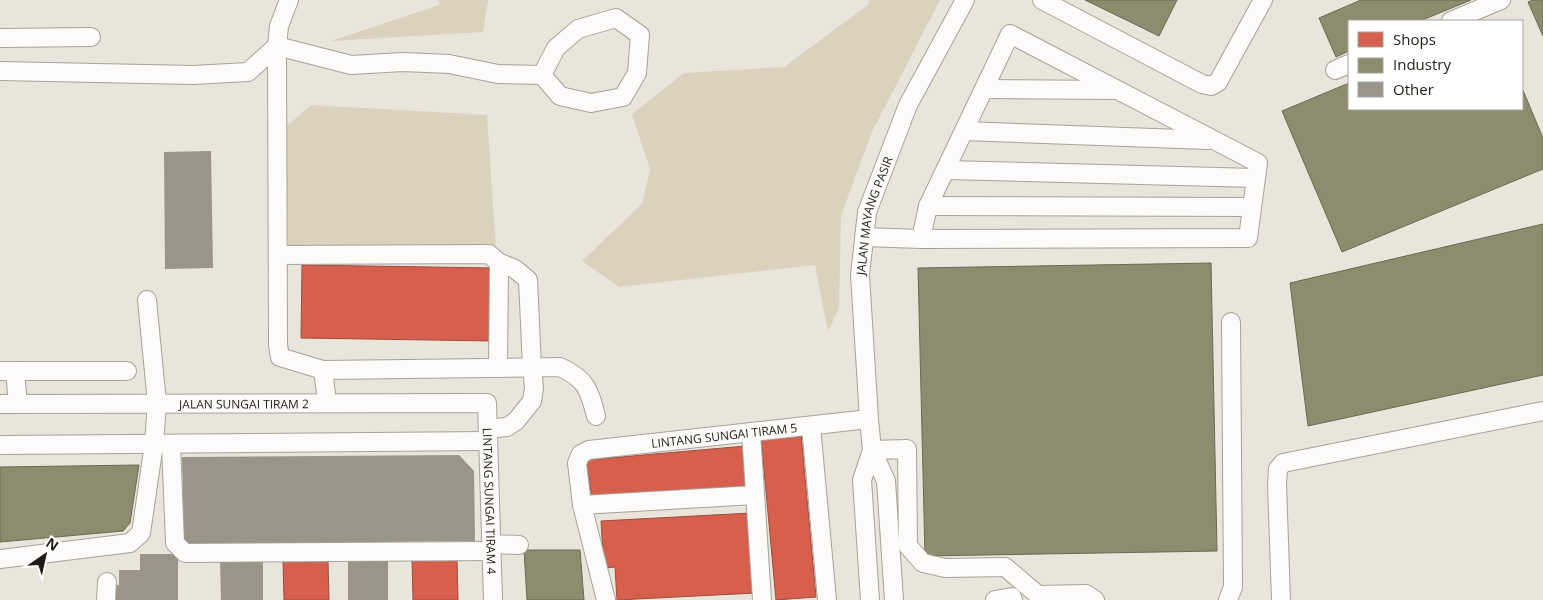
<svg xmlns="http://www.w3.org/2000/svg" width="1543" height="600" font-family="'Open Sans',sans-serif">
  <rect width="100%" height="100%" fill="#e9e5db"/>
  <path fill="#dbd2bd" d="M439 0H488L483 32 331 41 439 5Z
    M869 0H940L871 134 841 216 839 308 828 332 815 265 619 287 582 261 642 204 650 169 632 114 684 73 784 67 868 5Z
    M311 105 487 115 496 250 288 247 286 127Z"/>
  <path fill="#d6604d" stroke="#9f4c3c" d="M302 265 495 268 494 341 301 338Z
    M801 434 816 597 776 600 761 437Z
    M746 446V486L592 498 586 460Z
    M751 513 756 593 617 600 615 567 604 568 601 521Z
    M412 559H457L458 600H413Z
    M328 560 329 600H284L283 561Z"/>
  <path fill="#8c8c6e" stroke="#6b6a53" d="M1085 0H1177L1159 36Z
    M1361 0H1471L1420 21H1349V51L1336 57 1319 18Z
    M1533 0H1543V36L1528 2Z
    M1349 83V109H1522V88L1543 138V169L1342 252 1282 111Z
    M1543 224V375L1308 426 1290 283Z
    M1211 263 1217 551 925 556 918 268Z
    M139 465 130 523 123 531 0 542V467Z
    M524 550H580L584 600H527Z"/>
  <path fill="#9a9588" d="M211 151 213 268 165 269 164 152Z
    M459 455 474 471 475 541 184 544 182 457Z
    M140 554H178V600H111L109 585H119V570H140Z
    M348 560H388V600H348Z
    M220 561H263V600H221Z"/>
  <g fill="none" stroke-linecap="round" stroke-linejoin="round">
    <defs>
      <g id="minor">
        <path d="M289 0 279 26 277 46 278 345 280 357 323 370 560 367C586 379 589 389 596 416"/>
        <path d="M1042 0 1202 84 1211 86 1218 82 1263 0"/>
        <path d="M1451 21 1501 0"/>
        <path d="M0 38 91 37"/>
        <path d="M277 46 351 65 403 62 449 64 498 74 542 75 556 48 578 29 616 18 640 35 637 73 623 97 591 103 560 96 542 75"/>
        <path d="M1335 70 1349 64"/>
        <path d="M0 71 193 75 248 72 277 46"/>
        <path d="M984 89 1113 90"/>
        <path d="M964 131 1208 140"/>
        <path d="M946 170 1256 178"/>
        <path d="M928 206 1252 207"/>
        <path d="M864 237 921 239 928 206 1010 34 1258 163 1248 238 921 239"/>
        <path d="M278 255 489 254 498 262 499 268 498 368"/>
        <path d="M323 370 327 402"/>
        <path d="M0 371H127"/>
        <path d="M15 371 18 404"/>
        <path id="s1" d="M0 404 487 403 493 600"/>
        <path d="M811 426 827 600"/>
        <path d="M488 429 507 427 516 421 532 401 534 388 532 367 528 280 515 269 498 262"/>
        <path d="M751 432 762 600"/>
        <path d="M171 444 175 543 185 553 492 551"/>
        <path d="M0 445 488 441"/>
        <path d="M872 450 907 449 908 546 923 563 945 568 1005 567 1038 595 1086 594 1095 600"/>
        <path d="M582 505 755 495"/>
        <path d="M491 544 519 545"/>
        <path d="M0 559 130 543 141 533 154 444 157 403 147 300"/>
        <path d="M106 600 107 582"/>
        <path id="s2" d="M606 600 582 505 577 463 581 454 589 450 869 419"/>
        <path d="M870 600 862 480 872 450"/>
        <path id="s3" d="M894 600 886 481 872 450 869 419 860 275 867 212 908 105 965 0"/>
        <path d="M995 600 1012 597 1013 600"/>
        <path d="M1228 600 1233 587 1231 322"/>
        <path d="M1281 600 1277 484 1278 469 1283 463 1543 411"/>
      </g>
    </defs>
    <use href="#minor" stroke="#a6a29b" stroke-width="20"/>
    <use href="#minor" stroke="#fcfbfa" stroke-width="18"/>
  </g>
  <g text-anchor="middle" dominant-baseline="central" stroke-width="5" stroke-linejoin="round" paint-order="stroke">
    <g font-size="12" fill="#1e1c15" stroke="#fff">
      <text stroke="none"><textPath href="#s3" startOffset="390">JALAN MAYANG PASIR</textPath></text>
      <text stroke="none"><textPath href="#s1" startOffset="244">JALAN SUNGAI TIRAM 2</textPath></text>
      <text stroke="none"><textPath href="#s2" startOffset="295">LINTANG SUNGAI TIRAM 5</textPath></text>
      <text stroke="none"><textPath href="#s1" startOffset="585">LINTANG SUNGAI TIRAM 4</textPath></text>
    </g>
  </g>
  <rect x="1348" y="20" width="175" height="90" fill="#ffffff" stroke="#a5a4a1"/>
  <rect x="1358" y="32" width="25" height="15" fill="#d6604d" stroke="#a5a4a1"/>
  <text x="1393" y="45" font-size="15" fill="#1e1c15">Shops</text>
  <rect x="1358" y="58" width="25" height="15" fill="#8c8c6e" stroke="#a5a4a1"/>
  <text x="1393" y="70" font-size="15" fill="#1e1c15">Industry</text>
  <rect x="1358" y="82" width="25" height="15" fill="#9a9588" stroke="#a5a4a1"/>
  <text x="1393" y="95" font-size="15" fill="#1e1c15">Other</text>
  <g transform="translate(45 555) rotate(34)" stroke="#ffffff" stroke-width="4" paint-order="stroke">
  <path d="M0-4L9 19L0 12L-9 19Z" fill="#1e1c15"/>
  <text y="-8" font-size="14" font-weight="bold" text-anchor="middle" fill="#1e1c15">N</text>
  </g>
</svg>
